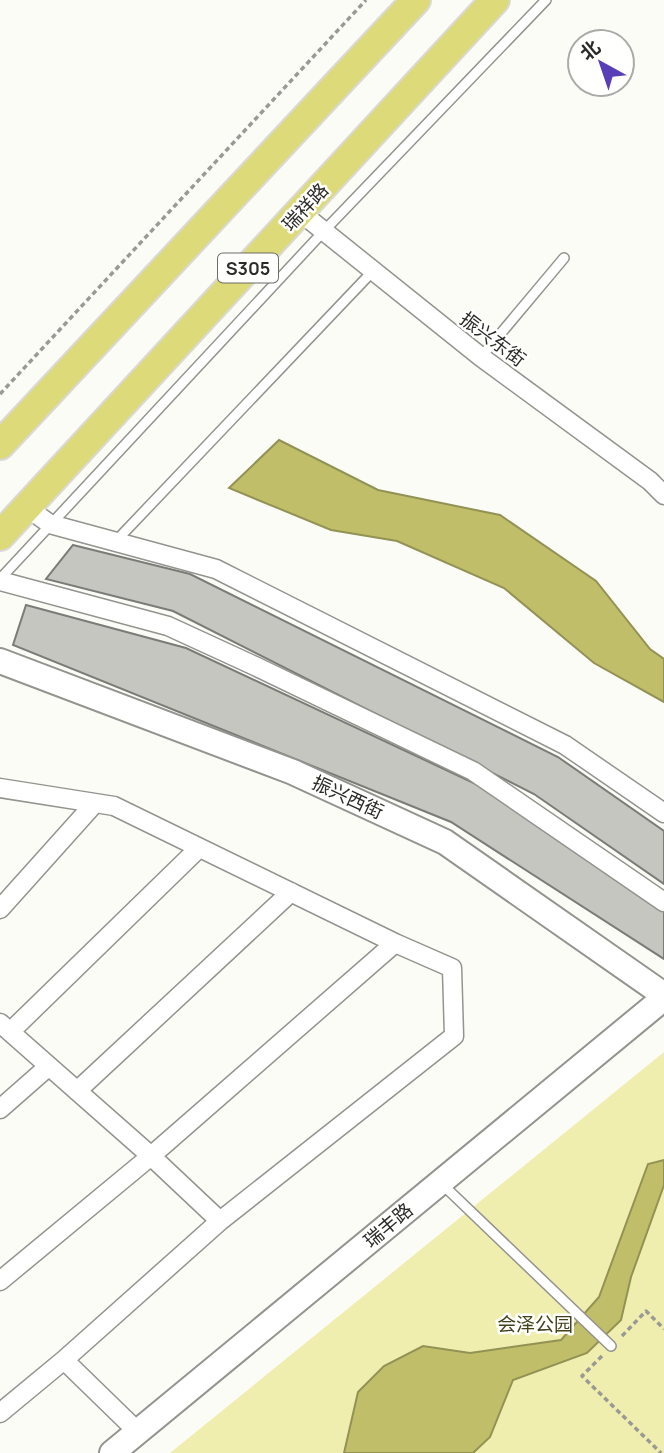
<svg xmlns="http://www.w3.org/2000/svg" width="664" height="1453" font-family="Manrope,'Noto Sans SC',sans-serif">
  <rect width="100%" height="100%" fill="#fcfcf7"/>
  <path fill="#efeeaf" d="M664 1052V1453H170Z"/>
  <path fill="#c0be68" stroke="#939255" stroke-width="2" d="M279 440 378 490 500 515 596 581 650 649 664 659V702L594 663 504 588 397 541 331 530 229 488Z
    M664 1160V1185L631 1277 621 1320 587 1353 513 1380 490 1437 473 1453H344L358 1392 384 1366 423 1346 470 1353 561 1340 599 1297 648 1164Z"/>
  <path fill="#c6c6c1" stroke="#7b7b77" stroke-width="2" d="M73 545 190 574 558 757 664 831V884L534 794 173 611 46 579Z
    M26 605 186 648 478 785 664 907V959L451 822 13 645Z"/>
  <g fill="none" stroke-linecap="round" stroke-linejoin="round">
    <defs>
      <path id="lane" d="M481 357 564 258
        M115 542 372 272
        M0 579 323 232 546 0
        M441 1183 611 1346"/>
      <path id="street" d="M300 212 481 357 650 481 664 495
        M26 507 50 524 216 569 565 745 664 813
        M0 581 168 626 255 666 473 771 664 902
        M0 788 114 806 395 943 452 968 454 1036 220 1221 64 1360 0 1413
        M0 909 95 803
        M0 1023 151 1156 220 1221
        M10 1032 199 848
        M77 1091 291 892
        M0 1109 49 1066
        M0 1281 151 1156 395 943
        M64 1360 138 1432"/>
      <path id="secondary" d="M0 661 293 772 445 842 664 995
        M112 1453 664 998"/>
      <path id="primary" d="M0 445 416 0
        M0 536 495 0"/>
    </defs>
    <use href="#lane" stroke="#93938f" stroke-width="12"/>
    <use href="#street" stroke="#93938f" stroke-width="21"/>
    <use href="#secondary" stroke="#93938f" stroke-width="28"/>
    <use href="#primary" stroke="#d9d9d8" stroke-width="32"/>
    <path stroke="#999995" stroke-width="3.5" stroke-dasharray="5 3.5" stroke-linecap="butt" d="M0 394 366 0
      M622 1336 646 1311 664 1329
      M602 1356 582 1376 661 1453"/>
    <use href="#lane" stroke="#fff" stroke-width="9"/>
    <use href="#street" stroke="#fff" stroke-width="18"/>
    <use href="#secondary" stroke="#fff" stroke-width="24"/>
    <use href="#primary" stroke="#ddda7a" stroke-width="28"/>
  </g>
  <g text-anchor="middle" dominant-baseline="central" stroke-width="5" stroke-linejoin="round" paint-order="stroke">
    <rect fill="#fffffe" stroke="#6b6b69" stroke-width="2" x="218" y="253.5" width="60" height="29" rx="5"/>
    <g font-size="18" font-weight="bold" fill="#2b2b29">
      <text x="248" y="268">S305</text>
    </g>
    <g font-size="19" fill="#2b2b29" stroke="#fffffe">
      <text transform="translate(305 207) rotate(-47)">瑞祥路</text>
      <text transform="translate(493 339) rotate(37)">振兴东街</text>
      <text transform="translate(348 797) rotate(25)">振兴西街</text>
      <text transform="translate(388 1225) rotate(-40)">瑞丰路</text>
    </g>
    <g font-size="19" fill="#43421d" stroke="#fffffe">
      <text x="535" y="1324">会泽公园</text>
    </g>
  </g>
  <g transform="translate(601 63) rotate(320)"><circle r="33" fill="#fffffe" stroke="#aaaaa9" stroke-width="2"/>
  <path d="M0-5L12 26L0 18L-12 26Z" fill="#593fb7"/>
  <text y="-10" font-size="19" font-weight="bold" text-anchor="middle" fill="#2b2b29">北</text>
  </g>
</svg>
